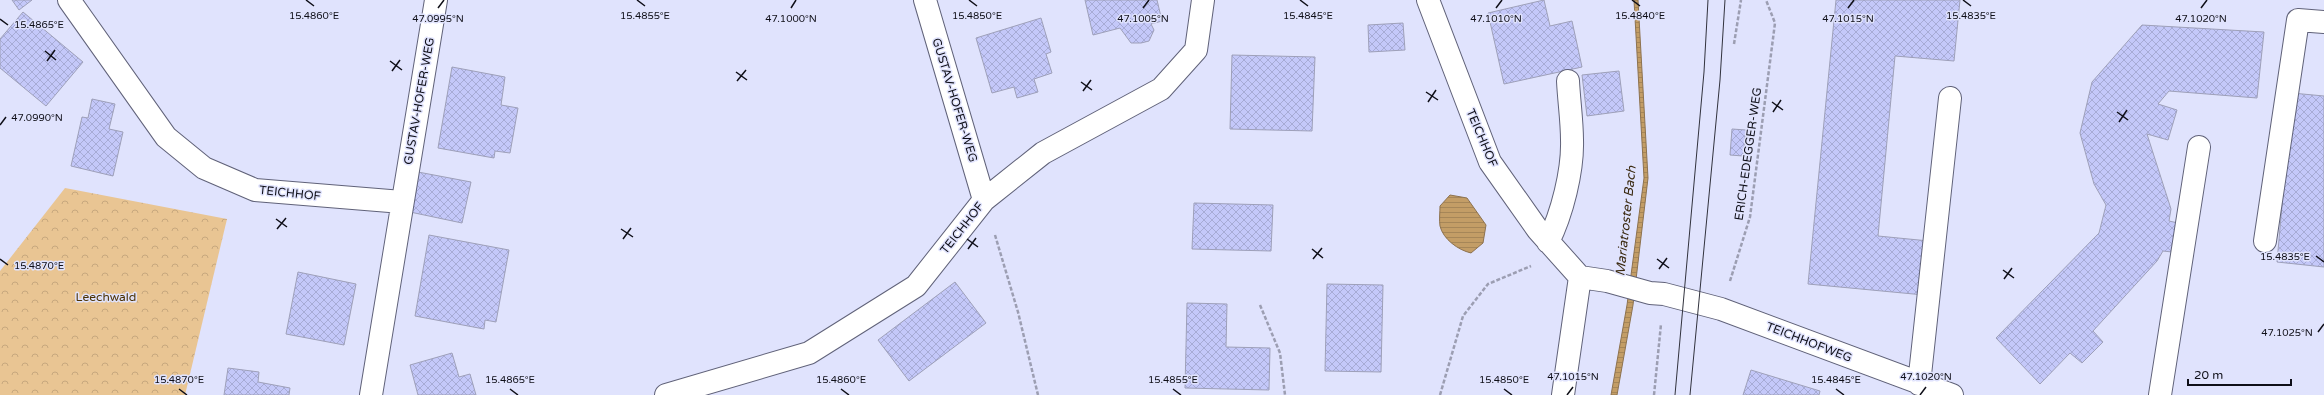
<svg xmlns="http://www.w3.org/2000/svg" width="2324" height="395" font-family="'Varela Round',sans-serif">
  <defs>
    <pattern id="forest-crowns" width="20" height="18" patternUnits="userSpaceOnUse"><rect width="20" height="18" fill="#e9c593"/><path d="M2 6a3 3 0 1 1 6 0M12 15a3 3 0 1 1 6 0" fill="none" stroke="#c7a87e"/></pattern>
    <pattern id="water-rules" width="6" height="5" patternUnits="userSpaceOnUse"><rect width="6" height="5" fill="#c39d66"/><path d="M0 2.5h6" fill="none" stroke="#a68658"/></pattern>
    <pattern id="building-cross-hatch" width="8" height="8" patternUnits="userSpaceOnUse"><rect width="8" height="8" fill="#c4c8f9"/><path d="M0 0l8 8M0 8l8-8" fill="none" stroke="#a7abd5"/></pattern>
  </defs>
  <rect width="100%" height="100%" fill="#e0e3fd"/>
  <path fill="url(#forest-crowns)" d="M65 188 227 219 185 395H0V271Z"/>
  <path fill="url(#water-rules)" stroke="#8d724f" d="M1634 0H1638L1648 178 1633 305 1617 395H1611L1627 305 1644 178Z
    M1450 195 1467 198 1486 225 1483 243 1471 253C1458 250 1443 239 1440 226 1439 220 1440 212 1440 206Z"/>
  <path fill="url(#building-cross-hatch)" stroke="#9ea0b9" d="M12 0H32L19 10Z
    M1085 0H1157L1162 21 1151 24 1154 30 1149 41 1141 43H1131L1120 28 1093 35Z
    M1544 0 1550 26 1572 21 1582 67 1504 84 1488 13Z
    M1836 0H1960L1954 61 1895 56 1878 236 1929 241 1924 295 1808 284Z
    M23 12 83 62 46 106 0 68V39Z
    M1041 18 1051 52 1046 54 1052 73 1034 79 1038 92 1017 98 1014 87 992 93 976 38Z
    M1403 23 1405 50 1369 52 1368 25Z
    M2142 25 2264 32 2257 98 2169 91 2158 104 2177 110 2168 140 2147 134 2171 209 2169 221 2178 223 2172 252 2163 251 2157 261 2093 331 2103 342 2082 363 2070 353 2040 384 1996 338 2099 233 2106 205 2094 184 2080 133 2092 82Z
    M1232 55 1315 57 1312 131 1230 129Z
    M452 67 505 77 501 105 518 108 510 153 495 151 494 158 438 148Z
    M1619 71 1624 111 1587 116 1582 75Z
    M2292 93 2324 96V267L2277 262Z
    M92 99 115 104 109 129 123 132 113 176 71 166 82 117 88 118Z
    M1732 129 1746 130 1743 156 1730 155Z
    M418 172 471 182 462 223 410 212Z
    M1194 203 1273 205 1271 251 1192 249Z
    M429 235 509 250 496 322 485 320 484 329 415 316Z
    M298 272 356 284 344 345 286 334Z
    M955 282 986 323 909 381 878 340Z
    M1327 284 1383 285 1381 372 1325 371Z
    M1187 303 1227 304 1226 347 1270 348 1269 390 1185 388Z
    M452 353 459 377 470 374 476 395H418L410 365Z
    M228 368 259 372 258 382 290 388 289 395H224Z
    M1751 370 1820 391 1819 395H1743Z"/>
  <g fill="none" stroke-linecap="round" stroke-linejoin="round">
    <defs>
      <path id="minor" d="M69 0 166 137 204 168 255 190 402 202
        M925 0 984 200
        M1428 0 1490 162 1538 230 1580 277 1607 281 1650 293 1664 294 1721 309 1952 395
        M2265 241 2298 20 2324 22
        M1548 242C1562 214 1573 171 1572 140 1572 121 1569 101 1568 81
        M1919 384 1950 98
        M371 395 436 0
        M666 395 809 353 916 286 984 200 1043 153 1161 89 1196 50 1203 0
        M1563 395 1580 277
        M2160 395 2199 147"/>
    </defs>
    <use href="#minor" stroke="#606279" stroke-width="24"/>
    <path stroke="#9c9eb2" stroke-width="2.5" stroke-dasharray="4 2" stroke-linecap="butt" d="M1734 44 1741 0
      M995 235 1018 312 1038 395
      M1730 281 1750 217 1775 23 1766 0
      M1260 305 1280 353 1285 395
      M1440 395 1463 316 1488 284 1531 266
      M1654 395 1661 324"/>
    <use href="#minor" stroke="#fff" stroke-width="22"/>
    <path stroke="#31323d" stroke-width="1" d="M1675 395 1704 72 1708 0
      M1690 395 1720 80 1725 0"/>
  </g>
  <path fill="none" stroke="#0f0f18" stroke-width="1.5" d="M306 0 314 6M637 0 645 6M969 0 977 6M1300 0 1308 6M1632 0 1640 6M1963 0 1971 6M438 8 444 0M791 8 796 0M1143 8 1149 0M1496 8 1502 0M1848 8 1854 0M2201 8 2207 0M0 19 8 25M45 51 56 60M47 61 55 50M390 61 402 70M392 71 400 60M736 72 747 80M737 81 746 70M1081 82 1092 90M1083 91 1091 80M1426 92 1438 100M1428 102 1436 90M1772 102 1783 110M1773 112 1781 100M2117 112 2128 120M2119 122 2127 110M0 125 6 117M276 219 287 227M277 229 286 218M621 229 633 237M623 239 631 228M967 239 978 247M968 249 976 238M1312 249 1323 258M2316 256 2324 262M0 259 8 265M1313 259 1322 248M1657 259 1669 268M1659 269 1667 258M2003 270 2014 278M2004 279 2012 268M2318 332 2324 324M179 389 187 395M510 389 518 395M841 389 849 395M1173 389 1181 395M1504 389 1512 395M1836 389 1844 395M1567 395 1573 387M1920 395 1926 387"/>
  <g text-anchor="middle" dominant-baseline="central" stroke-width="3" stroke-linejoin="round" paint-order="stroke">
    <g font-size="12" fill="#0f0f18" stroke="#e0e3fd">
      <text transform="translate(955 100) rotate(73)">GUSTAV-HOFER-WEG</text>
      <text transform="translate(419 101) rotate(-80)">GUSTAV-HOFER-WEG</text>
      <text transform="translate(1482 138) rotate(67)">TEICHHOF</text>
      <text transform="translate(1748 154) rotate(-82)">ERICH-EDEGGER-WEG</text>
      <text transform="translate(290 193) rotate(6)">TEICHHOF</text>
      <text transform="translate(962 228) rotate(-52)">TEICHHOF</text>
      <text transform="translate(1809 342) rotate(21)">TEICHHOFWEG</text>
    </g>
    <g font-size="12" fill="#4c3203" stroke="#e0e3fd">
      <text x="106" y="297">Leechwald</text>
    </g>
    <g font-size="13" font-style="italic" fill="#3b2a11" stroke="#e0e3fd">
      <text transform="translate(1626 221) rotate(-84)">Mariatroster Bach</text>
    </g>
  </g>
  <g font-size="10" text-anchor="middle" fill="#0f0f18" stroke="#e0e3fd" stroke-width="3" stroke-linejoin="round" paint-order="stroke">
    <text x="314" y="19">15.4860°E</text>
    <text x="645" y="19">15.4855°E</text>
    <text x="1971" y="19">15.4835°E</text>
    <text x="1308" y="19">15.4845°E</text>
    <text x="977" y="19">15.4850°E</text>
    <text x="1640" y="19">15.4840°E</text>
    <text x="438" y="22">47.0995°N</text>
    <text x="1143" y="22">47.1005°N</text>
    <text x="1848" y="22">47.1015°N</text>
    <text x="791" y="22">47.1000°N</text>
    <text x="1496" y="22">47.1010°N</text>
    <text x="2201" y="22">47.1020°N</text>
    <text x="39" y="28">15.4865°E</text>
    <text x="37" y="121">47.0990°N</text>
    <text x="2285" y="260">15.4835°E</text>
    <text x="39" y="269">15.4870°E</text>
    <text x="2287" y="336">47.1025°N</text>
    <text x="1573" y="380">47.1015°N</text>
    <text x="1926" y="380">47.1020°N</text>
    <text x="179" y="383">15.4870°E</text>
    <text x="510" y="383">15.4865°E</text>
    <text x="841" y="383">15.4860°E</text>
    <text x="1173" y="383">15.4855°E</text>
    <text x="1504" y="383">15.4850°E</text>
    <text x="1836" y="383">15.4845°E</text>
  </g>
  <path d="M2188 379v6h103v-6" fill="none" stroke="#0f0f18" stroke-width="2"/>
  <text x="2194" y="379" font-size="12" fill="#0f0f18" stroke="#e0e3fd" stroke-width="3" paint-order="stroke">20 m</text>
</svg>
